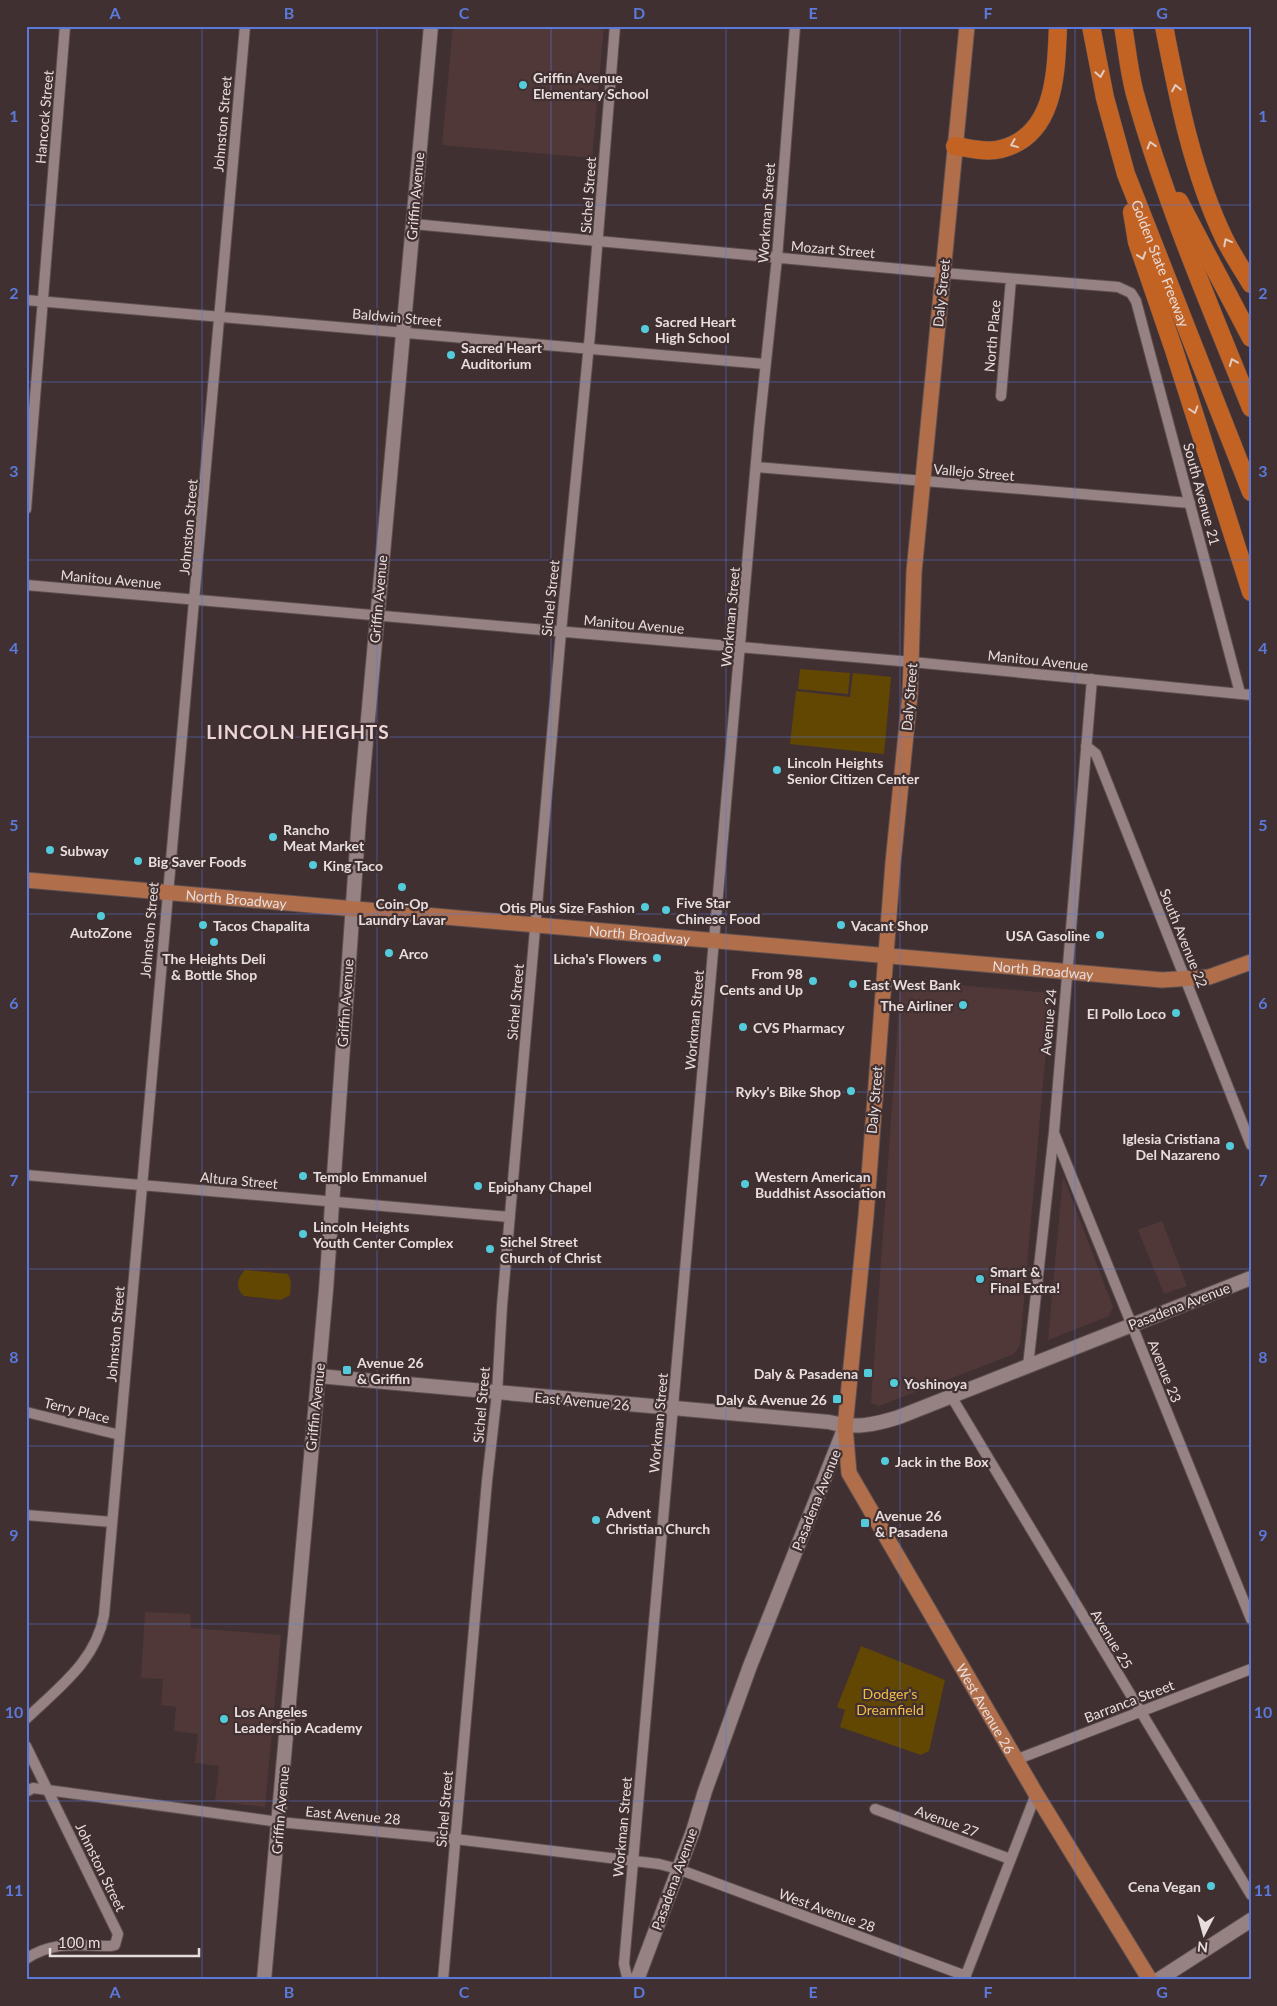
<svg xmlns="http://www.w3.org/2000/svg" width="1277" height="2006" font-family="Lato,sans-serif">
  <rect width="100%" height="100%" fill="#413031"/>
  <path fill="#503839" d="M453 26H604L592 158 442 145Z
    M901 980 1051 993 1020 1345 1014 1354 879 1406 871 1403Z
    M1063 1176 1113 1307 1109 1316 1048 1340Z
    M1162 1221 1187 1286 1164 1294 1138 1230Z
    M145 1612 190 1614 191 1628 281 1635 265 1807 215 1801 219 1766 195 1763 198 1734 174 1731 176 1707 161 1705 163 1679 141 1678Z"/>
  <path fill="#624703" d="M800 669 850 673 848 694 798 689Z
    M853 673 891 677 884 754 790 744 796 691 850 697Z
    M245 1270 288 1274 291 1282 290 1295 281 1300 244 1296C235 1289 237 1278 245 1270Z
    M861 1646 945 1680 929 1751 921 1755 840 1727 845 1710 837 1707Z"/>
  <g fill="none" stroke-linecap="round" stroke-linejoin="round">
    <defs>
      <path id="street" d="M413 224 944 273 1118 287 1131 293 1136 301 1240 693
        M26 300 765 364
        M1001 396 1011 279
        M756 467 1190 503
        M26 509 65 26
        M26 585 912 662 1251 695
        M1086 746 1096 754 1251 1145
        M1054 1133 1251 1619
        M26 1175 510 1217
        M1028 1366 1054 1132 1092 679
        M951 1396 1251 1895
        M26 1412 120 1435
        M26 1515 112 1522
        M26 1719C58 1688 96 1661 104 1615L245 26
        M26 1746 118 1934 115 1945 110 1946C79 1946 53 1940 26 1959
        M1018 1759 1251 1669
        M26 1792 33 1788 279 1822 455 1839 659 1864 678 1869 966 1976
        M875 1809 1010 1859
        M443 1980 487 1481 497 1393 502 1306 561 632 590 334 615 26
        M635 1980 627 1977 624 1964 759 428 777 258 795 26
        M964 1980 1036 1794"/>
      <path id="secondary" d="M318 1376 829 1422C854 1429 874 1425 899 1417L1251 1278
        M264 1980 326 1290 359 818 431 26
        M637 1980 693 1831 705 1791 750 1666 845 1427
        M1158 1980 1251 1920"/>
      <g id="primary">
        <path id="s1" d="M967 26 914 572 910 694 893 863 866 1216 845 1427 849 1473 1036 1794 1150 1980"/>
        <path id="s2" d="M26 880 1162 980 1209 977 1251 962"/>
      </g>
      <g id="highway">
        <path id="s3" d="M1091 26 1105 98 1126 174 1251 492"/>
        <path d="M1123 26C1127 48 1129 72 1135 94 1165 201 1209 304 1251 408"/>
        <path d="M1164 26C1178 98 1192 171 1224 238 1232 254 1242 269 1251 284"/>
        <path d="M955 146C970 148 986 153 1001 149 1056 135 1056 72 1058 26"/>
        <path d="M1179 201 1251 338"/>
        <path d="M1132 212 1137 242 1174 350 1251 592"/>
      </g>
    </defs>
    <use href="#street" stroke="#5d4f50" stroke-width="12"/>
    <use href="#secondary" stroke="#5d4f50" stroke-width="16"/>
    <use href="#primary" stroke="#5d4f50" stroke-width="17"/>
    <use href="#highway" stroke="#5d4f50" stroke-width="19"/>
    <use href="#street" stroke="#968283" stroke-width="10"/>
    <use href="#secondary" stroke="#968283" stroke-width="14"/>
    <use href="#primary" stroke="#b06f4a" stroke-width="15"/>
    <use href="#highway" stroke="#c26324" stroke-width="18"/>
  </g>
  <defs><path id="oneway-chevron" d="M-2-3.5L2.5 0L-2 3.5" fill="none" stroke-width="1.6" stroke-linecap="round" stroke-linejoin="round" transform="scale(1.25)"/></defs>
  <g stroke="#e2cbc1">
    <use href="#oneway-chevron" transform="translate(1100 74) rotate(80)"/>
    <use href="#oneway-chevron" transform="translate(1176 88) rotate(-101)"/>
    <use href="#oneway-chevron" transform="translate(1014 144) rotate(158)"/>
    <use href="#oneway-chevron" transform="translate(1151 145) rotate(-107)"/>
    <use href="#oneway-chevron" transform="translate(1227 242) rotate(-118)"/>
    <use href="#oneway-chevron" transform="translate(1142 256) rotate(71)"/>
    <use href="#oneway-chevron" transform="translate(1233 362) rotate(-112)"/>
    <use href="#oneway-chevron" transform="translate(1194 410) rotate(72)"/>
  </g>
  <path fill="none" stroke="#5a79da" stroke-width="1" stroke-opacity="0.55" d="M202 26V1980M377 26V1980M551 26V1980M726 26V1980M900 26V1980M1075 26V1980M26 205H1251M26 382H1251M26 560H1251M26 737H1251M26 914H1251M26 1092H1251M26 1269H1251M26 1446H1251M26 1624H1251M26 1801H1251"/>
  <g fill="#53cbdb" stroke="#413031" stroke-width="2">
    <circle cx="523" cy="85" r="5"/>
    <circle cx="645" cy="329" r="5"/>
    <circle cx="451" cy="355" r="5"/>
    <circle cx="777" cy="770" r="5"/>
    <circle cx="273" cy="837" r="5"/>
    <circle cx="50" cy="850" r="5"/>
    <circle cx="138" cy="861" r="5"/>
    <circle cx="313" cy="865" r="5"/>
    <circle cx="402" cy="887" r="5"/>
    <circle cx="645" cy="907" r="5"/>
    <circle cx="666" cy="910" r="5"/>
    <circle cx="101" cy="916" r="5"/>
    <circle cx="203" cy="925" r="5"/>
    <circle cx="841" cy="925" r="5"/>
    <circle cx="1100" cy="935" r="5"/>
    <circle cx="214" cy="942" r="5"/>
    <circle cx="389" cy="953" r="5"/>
    <circle cx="657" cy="958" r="5"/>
    <circle cx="813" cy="981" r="5"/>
    <circle cx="853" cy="984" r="5"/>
    <circle cx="963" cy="1005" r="5"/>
    <circle cx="1176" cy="1013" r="5"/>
    <circle cx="743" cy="1027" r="5"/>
    <circle cx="851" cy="1091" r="5"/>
    <circle cx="1230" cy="1146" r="5"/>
    <circle cx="303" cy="1176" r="5"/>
    <circle cx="745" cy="1184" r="5"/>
    <circle cx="478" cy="1186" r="5"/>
    <circle cx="303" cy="1234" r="5"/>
    <circle cx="490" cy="1249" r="5"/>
    <circle cx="980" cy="1279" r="5"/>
    <rect x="342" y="1365" width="10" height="10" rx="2.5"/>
    <rect x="863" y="1368" width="10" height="10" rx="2.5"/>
    <circle cx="894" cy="1383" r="5"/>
    <rect x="832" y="1394" width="10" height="10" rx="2.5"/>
    <circle cx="885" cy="1461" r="5"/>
    <circle cx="596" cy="1520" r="5"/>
    <rect x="860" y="1518" width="10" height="10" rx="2.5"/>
    <circle cx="224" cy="1719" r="5"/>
    <circle cx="1211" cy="1886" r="5"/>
  </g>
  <g text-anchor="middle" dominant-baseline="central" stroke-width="4.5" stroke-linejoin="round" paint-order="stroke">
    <g font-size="14" font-weight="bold" fill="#e8dddd" stroke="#413031" text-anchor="start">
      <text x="533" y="77">Griffin Avenue<tspan x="533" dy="16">Elementary School</tspan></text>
      <text x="655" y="321">Sacred Heart<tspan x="655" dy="16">High School</tspan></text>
      <text x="461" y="347">Sacred Heart<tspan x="461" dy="16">Auditorium</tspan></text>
      <text x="787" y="762">Lincoln Heights<tspan x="787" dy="16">Senior Citizen Center</tspan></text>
      <text x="283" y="829">Rancho<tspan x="283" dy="16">Meat Market</tspan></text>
      <text x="60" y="850">Subway</text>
      <text x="148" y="861">Big Saver Foods</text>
      <text x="323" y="865">King Taco</text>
      <text x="676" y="902">Five Star<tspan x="676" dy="16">Chinese Food</tspan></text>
      <text x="402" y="903" text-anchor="middle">Coin-Op<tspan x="402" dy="16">Laundry Lavar</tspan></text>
      <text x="635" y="907" text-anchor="end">Otis Plus Size Fashion</text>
      <text x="213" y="925">Tacos Chapalita</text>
      <text x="851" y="925">Vacant Shop</text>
      <text x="101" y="932" text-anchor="middle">AutoZone</text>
      <text x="1090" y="935" text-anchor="end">USA Gasoline</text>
      <text x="399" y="953">Arco</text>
      <text x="214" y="958" text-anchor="middle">The Heights Deli<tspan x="214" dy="16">&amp; Bottle Shop</tspan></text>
      <text x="647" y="958" text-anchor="end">Licha's Flowers</text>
      <text x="803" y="973" text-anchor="end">From 98<tspan x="803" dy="16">Cents and Up</tspan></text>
      <text x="863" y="984">East West Bank</text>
      <text x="953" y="1005" text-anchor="end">The Airliner</text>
      <text x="1166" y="1013" text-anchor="end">El Pollo Loco</text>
      <text x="753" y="1027">CVS Pharmacy</text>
      <text x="841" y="1091" text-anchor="end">Ryky's Bike Shop</text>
      <text x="1220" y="1138" text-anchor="end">Iglesia Cristiana<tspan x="1220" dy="16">Del Nazareno</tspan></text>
      <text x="313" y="1176">Templo Emmanuel</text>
      <text x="755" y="1176">Western American<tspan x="755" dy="16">Buddhist Association</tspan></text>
      <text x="488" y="1186">Epiphany Chapel</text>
      <text x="313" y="1226">Lincoln Heights<tspan x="313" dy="16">Youth Center Complex</tspan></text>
      <text x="500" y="1241">Sichel Street<tspan x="500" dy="16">Church of Christ</tspan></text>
      <text x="990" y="1271">Smart &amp;<tspan x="990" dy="16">Final Extra!</tspan></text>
      <text x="357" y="1362">Avenue 26<tspan x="357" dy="16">&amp; Griffin</tspan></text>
      <text x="858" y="1373" text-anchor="end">Daly &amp; Pasadena</text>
      <text x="904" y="1383">Yoshinoya</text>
      <text x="827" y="1399" text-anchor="end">Daly &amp; Avenue 26</text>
      <text x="895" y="1461">Jack in the Box</text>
      <text x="606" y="1512">Advent<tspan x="606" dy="16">Christian Church</tspan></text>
      <text x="875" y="1515">Avenue 26<tspan x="875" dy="16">&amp; Pasadena</tspan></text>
      <text x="234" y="1711">Los Angeles<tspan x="234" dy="16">Leadership Academy</tspan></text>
      <text x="1201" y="1886" text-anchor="end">Cena Vegan</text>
    </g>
    <g font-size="14" fill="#e8dddd" stroke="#413031">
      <text transform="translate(44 117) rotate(-85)">Hancock Street</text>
      <text transform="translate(222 124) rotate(-85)">Johnston Street</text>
      <text transform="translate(588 195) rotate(-86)">Sichel Street</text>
      <text transform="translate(415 196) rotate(-85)">Griffin Avenue</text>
      <text transform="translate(766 213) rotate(-86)">Workman Street</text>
      <text transform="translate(833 249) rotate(5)">Mozart Street</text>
      <text stroke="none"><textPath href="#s3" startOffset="248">Golden State Freeway</textPath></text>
      <text transform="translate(941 293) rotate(-84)">Daly Street</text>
      <text transform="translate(397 317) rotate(5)">Baldwin Street</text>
      <text transform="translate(992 336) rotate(-85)">North Place</text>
      <text transform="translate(974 472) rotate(5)">Vallejo Street</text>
      <text transform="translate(1202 494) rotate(75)">South Avenue 21</text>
      <text transform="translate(188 527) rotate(-85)">Johnston Street</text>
      <text transform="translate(111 579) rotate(5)">Manitou Avenue</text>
      <text transform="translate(550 598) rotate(-84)">Sichel Street</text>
      <text transform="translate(378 599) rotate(-85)">Griffin Avenue</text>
      <text transform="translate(730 617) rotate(-85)">Workman Street</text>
      <text transform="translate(634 624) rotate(5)">Manitou Avenue</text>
      <text transform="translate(1038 660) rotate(6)">Manitou Avenue</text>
      <text transform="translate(909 697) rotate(-85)">Daly Street</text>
      <text stroke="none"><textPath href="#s2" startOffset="211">North Broadway</textPath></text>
      <text transform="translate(149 930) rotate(-85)">Johnston Street</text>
      <text stroke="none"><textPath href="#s2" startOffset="616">North Broadway</textPath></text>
      <text transform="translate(1184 938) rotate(68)">South Avenue 22</text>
      <text stroke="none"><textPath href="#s2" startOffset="1021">North Broadway</textPath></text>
      <text transform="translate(515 1002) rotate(-85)">Sichel Street</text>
      <text transform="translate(345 1003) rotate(-86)">Griffin Avenue</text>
      <text transform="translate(694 1020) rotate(-85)">Workman Street</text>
      <text transform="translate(1048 1022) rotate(-85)">Avenue 24</text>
      <text transform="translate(874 1100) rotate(-85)">Daly Street</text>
      <text transform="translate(239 1180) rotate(5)">Altura Street</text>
      <text transform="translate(1179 1306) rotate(-21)">Pasadena Avenue</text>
      <text transform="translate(115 1334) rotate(-85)">Johnston Street</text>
      <text transform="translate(1165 1371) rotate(68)">Avenue 23</text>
      <text transform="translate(582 1401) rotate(5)">East Avenue 26</text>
      <text transform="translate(481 1405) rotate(-85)">Sichel Street</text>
      <text transform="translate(315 1407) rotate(-84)">Griffin Avenue</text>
      <text transform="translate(77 1410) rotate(14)">Terry Place</text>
      <text transform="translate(658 1423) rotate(-85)">Workman Street</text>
      <text transform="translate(816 1500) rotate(-68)">Pasadena Avenue</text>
      <text transform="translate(1112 1639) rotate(59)">Avenue 25</text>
      <text transform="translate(1129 1701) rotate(-21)">Barranca Street</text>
      <text stroke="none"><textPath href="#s1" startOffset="1725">West Avenue 26</textPath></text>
      <text transform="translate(444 1809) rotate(-85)">Sichel Street</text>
      <text transform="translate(280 1810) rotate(-85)">Griffin Avenue</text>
      <text transform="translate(353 1815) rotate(5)">East Avenue 28</text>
      <text transform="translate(947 1821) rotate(20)">Avenue 27</text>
      <text transform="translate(622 1827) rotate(-85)">Workman Street</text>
      <text transform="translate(101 1867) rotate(64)">Johnston Street</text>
      <text transform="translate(674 1879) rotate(-70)">Pasadena Avenue</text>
      <text transform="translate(827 1910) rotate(20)">West Avenue 28</text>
    </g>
    <g font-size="14" fill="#f4bd46" stroke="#413031">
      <text x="890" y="1693">Dodger's<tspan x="890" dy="16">Dreamfield</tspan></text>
    </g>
    <g font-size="19" font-weight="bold" letter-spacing="1" fill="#edd6d7" stroke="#413031">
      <text x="298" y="731">LINCOLN HEIGHTS</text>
    </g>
  </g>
  <rect width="1277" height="2006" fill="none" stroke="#413031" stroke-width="55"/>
  <g transform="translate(1204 1934) rotate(186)" stroke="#413031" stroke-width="4" paint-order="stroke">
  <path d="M0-4L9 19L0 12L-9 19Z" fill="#e8dddd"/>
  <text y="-8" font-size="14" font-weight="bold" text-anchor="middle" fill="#e8dddd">N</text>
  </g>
  <path d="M50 1948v8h149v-8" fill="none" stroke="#e8dddd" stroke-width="2.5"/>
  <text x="58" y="1948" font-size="15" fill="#e8dddd" stroke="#413031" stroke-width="4" paint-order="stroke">100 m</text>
  <rect x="28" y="28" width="1222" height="1950" fill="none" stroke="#5a79da" stroke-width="2"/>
  <g font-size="16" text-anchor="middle" font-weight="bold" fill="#5a79da">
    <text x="115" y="19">A</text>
    <text x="289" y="19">B</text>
    <text x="464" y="19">C</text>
    <text x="639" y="19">D</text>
    <text x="813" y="19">E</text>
    <text x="988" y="19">F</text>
    <text x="1162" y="19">G</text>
    <text x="14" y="122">1</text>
    <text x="1263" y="122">1</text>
    <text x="14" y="299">2</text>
    <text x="1263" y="299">2</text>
    <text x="14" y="477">3</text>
    <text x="1263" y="477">3</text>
    <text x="14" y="654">4</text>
    <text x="1263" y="654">4</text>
    <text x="14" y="831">5</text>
    <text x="1263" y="831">5</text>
    <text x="14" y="1009">6</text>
    <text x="1263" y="1009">6</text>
    <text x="14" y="1186">7</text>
    <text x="1263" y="1186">7</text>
    <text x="14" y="1363">8</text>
    <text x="1263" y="1363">8</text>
    <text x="14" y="1541">9</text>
    <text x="1263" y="1541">9</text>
    <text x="14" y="1718">10</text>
    <text x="1263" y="1718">10</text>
    <text x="14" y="1896">11</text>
    <text x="1263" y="1896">11</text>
    <text x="115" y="1998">A</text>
    <text x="289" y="1998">B</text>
    <text x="464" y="1998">C</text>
    <text x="639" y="1998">D</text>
    <text x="813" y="1998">E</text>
    <text x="988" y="1998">F</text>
    <text x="1162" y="1998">G</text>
  </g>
</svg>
